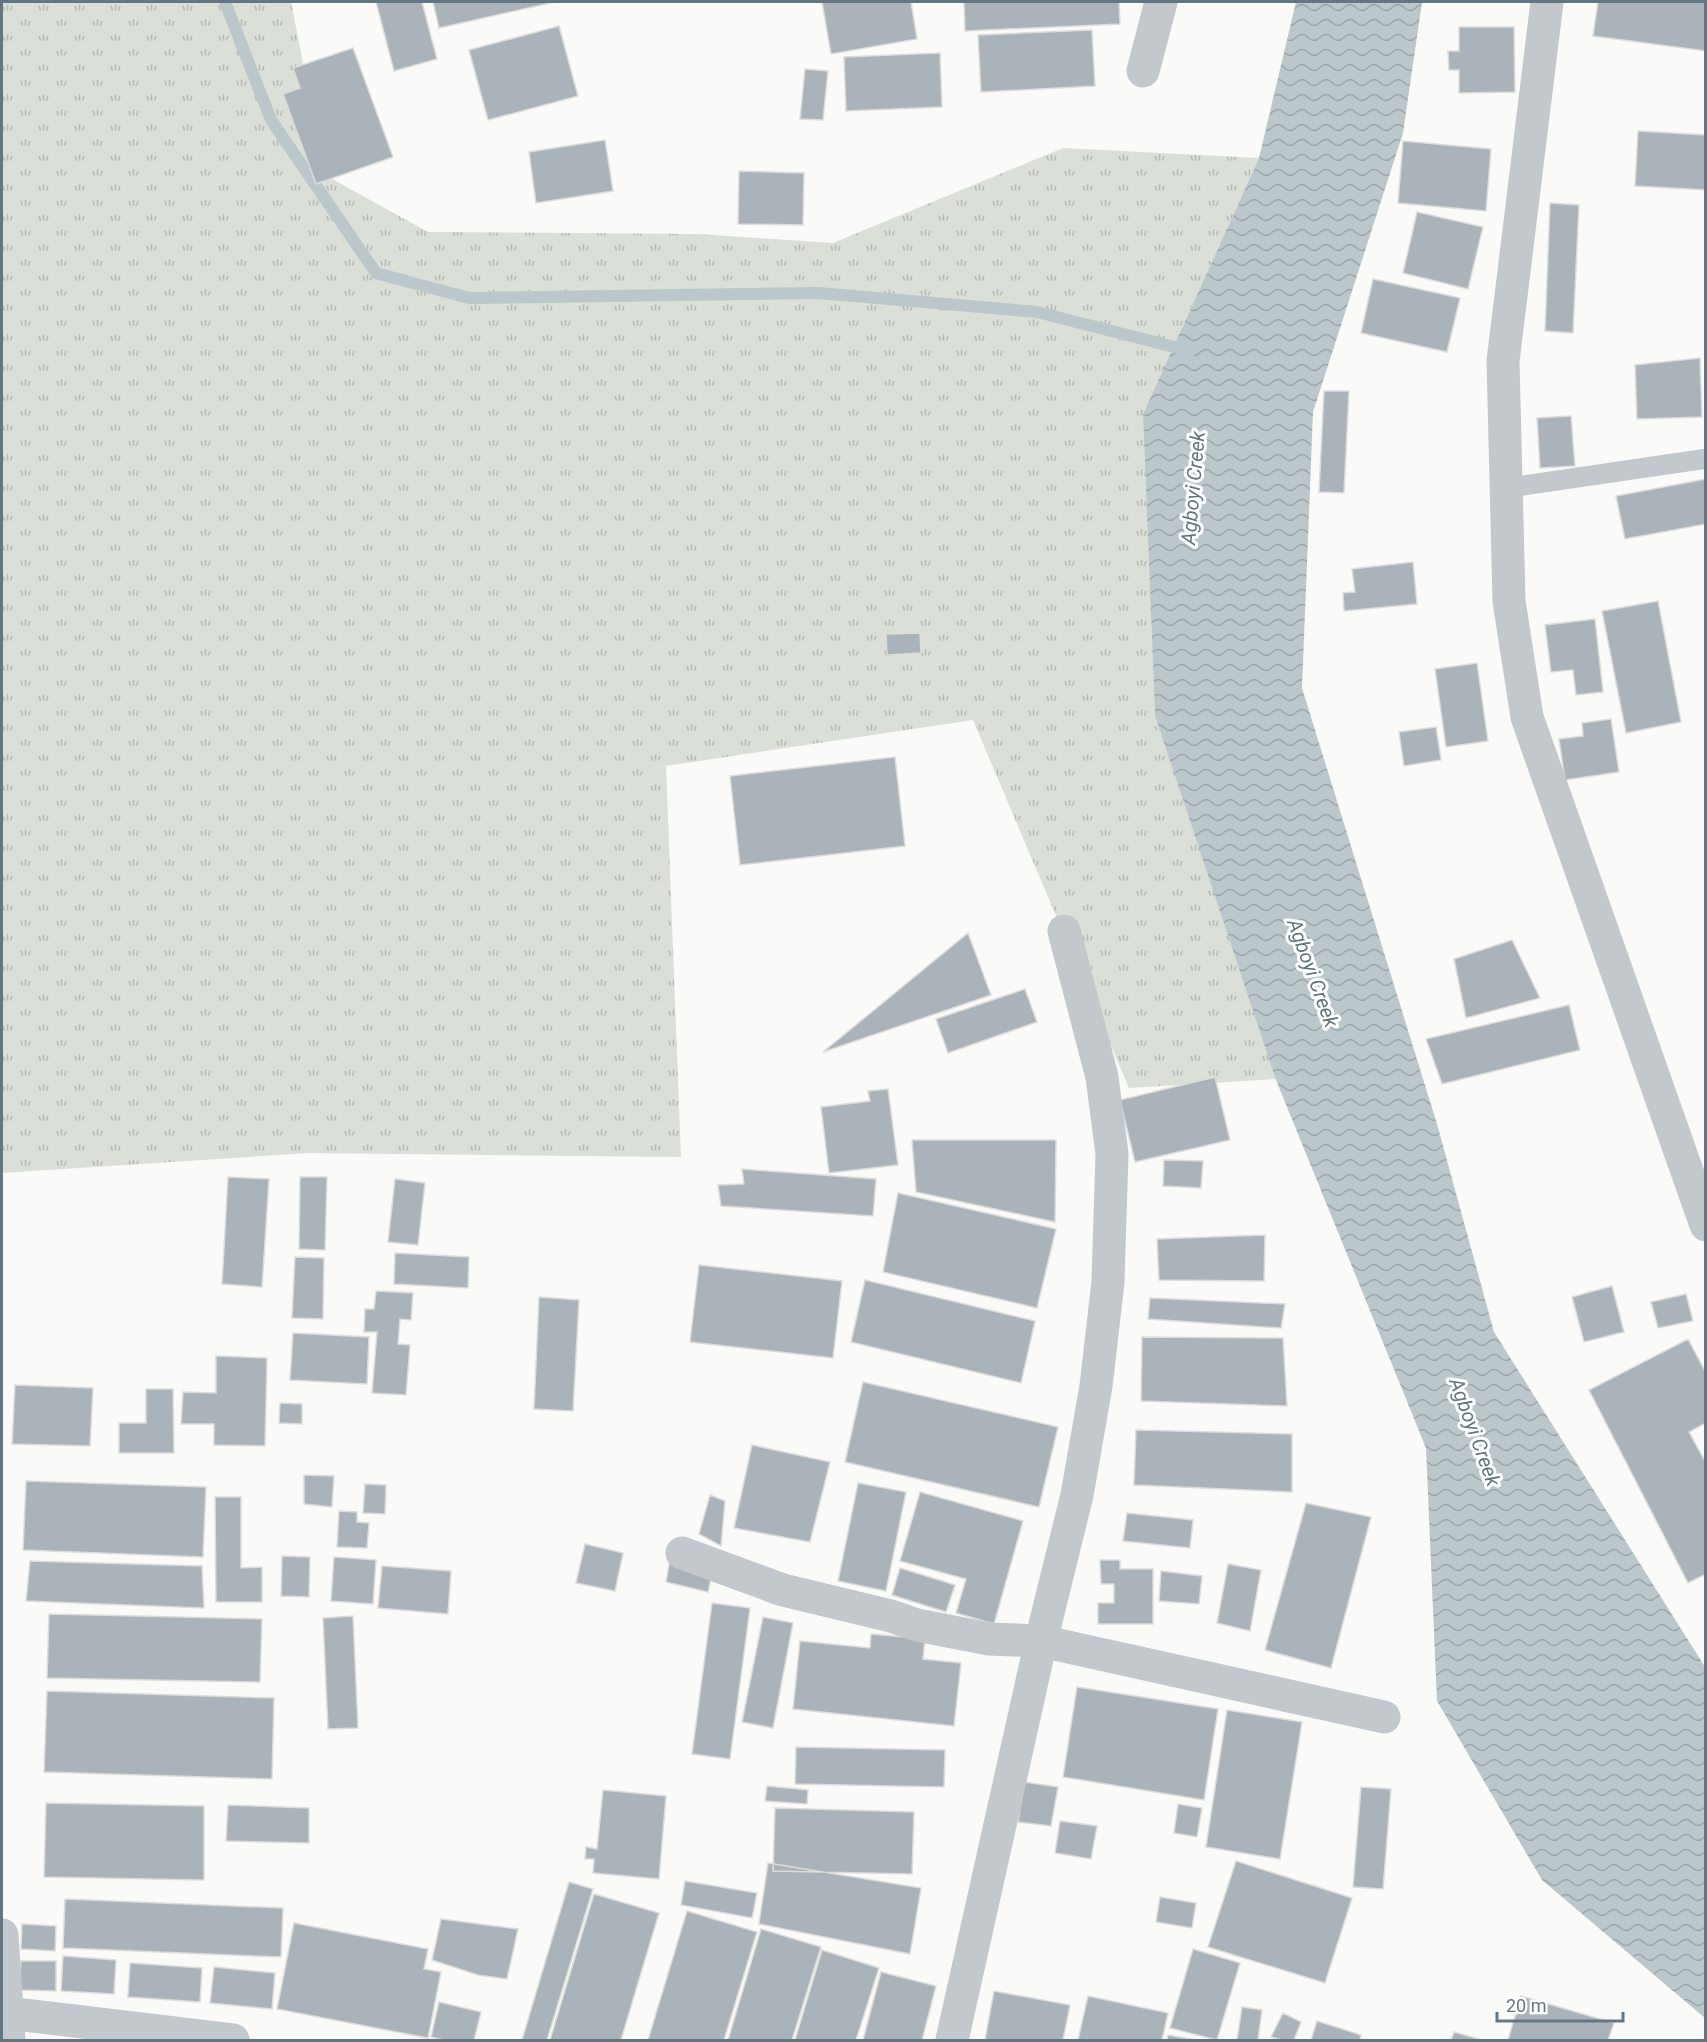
<svg xmlns="http://www.w3.org/2000/svg" width="1707" height="2042" font-family="Roboto,sans-serif">
  <defs>
    <pattern id="grass-tufts" width="24" height="20" patternUnits="userSpaceOnUse" patternTransform="scale(1.5)"><rect width="24" height="20" fill="#dadfd7"/><path d="M3 7l-1-3M5 7V3M7 7l1-3M15 17l-1-3M17 17v-4M19 17l1-3" fill="none" stroke="#b4b9b4"/></pattern>
    <pattern id="water-waves" width="16" height="10" patternUnits="userSpaceOnUse" patternTransform="scale(1.5)"><rect width="16" height="10" fill="#bbc7cb"/><path d="M0 5q4-4 8 0t8 0" fill="none" stroke="#9ca6aa"/></pattern>
  </defs>
  <rect width="100%" height="100%" fill="#fafaf8"/>
  <path fill="url(#grass-tufts)" d="M2 2H291L325 175 428 232 698 234 833 243 1063 148 1259 158 1143 414 1155 716 1276 1079 1129 1088 973 720 666 766 681 1157 309 1153 2 1173Z"/>
  <path fill="url(#water-waves)" d="M1296 2H1422L1403 133 1313 412 1302 688 1437 1124 1494 1332 1705 1667V2018L1542 1880 1437 1701 1426 1448 1276 1080 1155 716 1143 414 1259 158Z"/>
  <g fill="none" stroke-linecap="round" stroke-linejoin="round">
    <path stroke="#bbc7cb" stroke-width="12" d="M225 2 271 120 376 273 469 298 819 293 1037 312 1190 351"/>
  </g>
  <path fill="#aab3b9" stroke="#dcdcda" stroke-width="1.5" d="M376 2H422L437 59 394 71Z
    M433 2H555L439 28Z
    M822 2H911L917 39 831 54Z
    M964 2H1119L1120 24 965 31Z
    M1598 2H1706V51L1593 36Z
    M559 26 578 96 488 120 469 50Z
    M1459 27H1514L1515 92 1459 93V70H1449L1448 51H1459Z
    M1092 30 1095 86 981 92 978 35Z
    M353 48 393 157 316 184 283 94 300 88 293 68Z
    M940 53 942 107 846 111 844 57Z
    M805 69 828 71 823 120 800 119Z
    M1638 131 1706 135V190L1635 186Z
    M605 140 613 191 536 203 529 152Z
    M1403 141 1491 149 1486 211 1398 203Z
    M739 171 804 173 803 225 738 224Z
    M1550 203 1579 205 1573 333 1545 331Z
    M1417 212 1483 227 1468 289 1403 273Z
    M1373 279 1460 298 1447 352 1361 333Z
    M1700 358 1702 417 1637 419 1635 365Z
    M1324 391H1349L1344 493 1319 492Z
    M1571 416 1575 466 1540 468 1537 418Z
    M1706 479V524L1625 539 1616 496Z
    M1413 562 1417 604 1344 611 1343 593 1355 592 1352 569Z
    M1658 601 1681 722 1626 733 1602 611Z
    M1595 619 1603 692 1576 695 1573 670 1551 672 1545 625Z
    M920 633 921 653 887 655 886 634Z
    M1477 663 1488 741 1446 747 1435 669Z
    M1611 719 1619 772 1565 780 1559 739 1583 736 1582 723Z
    M1436 727 1441 760 1404 766 1399 732Z
    M895 757 905 846 740 865 730 776Z
    M968 933 991 995 823 1052Z
    M1512 940 1540 998 1466 1018 1454 959Z
    M1025 989 1037 1022 948 1053 936 1019Z
    M1569 1005 1580 1050 1442 1084 1426 1039Z
    M1215 1077 1230 1140 1135 1162 1120 1100Z
    M888 1089 898 1165 829 1173 821 1107 870 1101 868 1091Z
    M912 1140H1056L1055 1222 916 1192Z
    M1164 1160 1203 1161 1201 1188 1163 1186Z
    M742 1169 876 1179 873 1216 721 1206 718 1185 744 1184Z
    M228 1177 269 1179 262 1287 222 1284Z
    M300 1177H327L325 1250 299 1249Z
    M395 1179 425 1183 418 1245 388 1242Z
    M898 1193 1056 1229 1037 1308 883 1272Z
    M1265 1235 1264 1281 1159 1280 1157 1239Z
    M395 1253 469 1257 468 1288 394 1284Z
    M295 1257 324 1258 323 1319 292 1318Z
    M699 1265 842 1281 833 1358 690 1342Z
    M865 1280 1035 1321 1021 1383 851 1342Z
    M1612 1286 1624 1332 1584 1342 1572 1297Z
    M376 1291 413 1293 411 1320 400 1319 398 1344 410 1345 406 1395 372 1393 377 1332H364L365 1309H374Z
    M1686 1294 1693 1321 1658 1328 1651 1302Z
    M539 1297 579 1300 573 1411 534 1409Z
    M1150 1298 1285 1304 1281 1328 1148 1319Z
    M293 1333 369 1337 367 1384 290 1380Z
    M1142 1337 1283 1338 1287 1406 1141 1401Z
    M1688 1339 1706 1373V1423L1689 1432 1706 1463V1574L1688 1583 1589 1390Z
    M216 1356 267 1358 265 1446 214 1445V1424H181L183 1392 216 1393Z
    M863 1382 1058 1427 1039 1507 845 1462Z
    M15 1385 93 1388 90 1446 12 1444Z
    M146 1389H173L174 1453H119V1423H146Z
    M280 1403 302 1404V1424L279 1423Z
    M1136 1430 1292 1434V1492L1134 1485Z
    M752 1445 830 1462 810 1542 734 1528Z
    M304 1475 334 1476 332 1507 304 1504Z
    M26 1481 206 1487 203 1557 23 1550Z
    M858 1483 906 1492 886 1591 838 1581Z
    M365 1484 386 1485 385 1514 363 1513Z
    M920 1492 1023 1521 994 1624 956 1613 966 1579 900 1561Z
    M710 1495 725 1501 721 1546 699 1534Z
    M215 1497H241V1568L262 1567V1602H216Z
    M1306 1503 1371 1517 1331 1668 1265 1650Z
    M339 1511 357 1512V1522L369 1523 367 1548 337 1547Z
    M1127 1513 1193 1520 1190 1548 1123 1541Z
    M585 1544 623 1553 615 1591 576 1583Z
    M282 1556 310 1557 309 1597 281 1596Z
    M334 1557 376 1560 373 1604 331 1601Z
    M670 1559 713 1570 708 1592 666 1582Z
    M1100 1560H1120V1569H1153V1624H1098V1603H1114V1584H1101Z
    M30 1561 202 1566 204 1608 26 1601Z
    M1228 1564 1261 1570 1250 1631 1217 1623Z
    M382 1566 451 1571 448 1614 378 1608Z
    M900 1568 955 1585 946 1612 892 1595Z
    M1161 1571 1202 1576 1199 1604 1159 1601Z
    M712 1603 750 1608 730 1759 692 1754Z
    M49 1614 262 1619 260 1682 47 1678Z
    M353 1616 358 1728 328 1729 323 1618Z
    M763 1617 793 1623 773 1728 742 1722Z
    M871 1634 925 1639 923 1659 961 1663 954 1726 793 1709 800 1641 870 1648Z
    M1077 1687 1218 1709 1204 1800 1063 1777Z
    M47 1691 274 1698 272 1779 44 1772Z
    M1227 1710 1302 1722 1280 1859 1206 1847Z
    M796 1747 945 1750 944 1787 795 1784Z
    M1024 1782 1058 1787 1051 1826 1018 1822Z
    M767 1786 808 1790 807 1804 765 1801Z
    M1361 1787 1391 1789 1383 1889 1353 1887Z
    M603 1790 666 1796 659 1879 593 1873 594 1859H585L586 1847 597 1849Z
    M46 1803 204 1806V1880L44 1877Z
    M1178 1804 1202 1808 1197 1837 1174 1833Z
    M228 1805 309 1808V1843L226 1841Z
    M775 1808 914 1812 912 1874 773 1871Z
    M1060 1821 1097 1826 1091 1859 1055 1853Z
    M1236 1861 1352 1898 1325 1983 1208 1947Z
    M768 1863 921 1888 910 1954 759 1924Z
    M685 1881 757 1893 752 1918 681 1905Z
    M569 1882 593 1889 547 2040H522Z
    M594 1894 659 1913 621 2040H550Z
    M1160 1897 1196 1903 1192 1928 1156 1922Z
    M65 1899 283 1908 281 1957 63 1948Z
    M687 1911 757 1932 724 2040H648Z
    M441 1919 518 1929 507 1979 478 1975 432 1960Z
    M294 1923 428 1949 424 1969 441 1972 428 2038 277 2009Z
    M22 1924 56 1926 55 1951 21 1949Z
    M761 1929 821 1947 792 2040H728Z
    M1193 1949 1240 1963 1217 2040 1170 2028Z
    M822 1950 879 1968 856 2040H795Z
    M63 1956 116 1960 114 1994 61 1991Z
    M21 1961H56V1991L19 1990Z
    M130 1963 202 1968 200 2002 128 1997Z
    M214 1967 275 1973 272 2009 210 2003Z
    M881 1972 936 1986 922 2040H863Z
    M994 1991 1070 2005 1063 2040H985Z
    M1088 1996 1168 2013 1162 2040H1078Z
    M1521 1996 1614 2023 1608 2040H1508Z
    M439 2002 481 2012 474 2040H444L431 2037Z
    M1242 2007 1262 2010 1258 2040H1237Z
    M1283 2013 1301 2022 1294 2040H1282L1271 2037Z
    M1317 2021 1361 2035 1360 2040H1311Z
    M1454 2032 1482 2040H1451Z
    M1168 2035 1196 2040H1167Z"/>
  <g fill="none" stroke-linecap="round" stroke-linejoin="round">
    <path stroke="#c3c8cc" stroke-width="20" d="M1506 488 1704 459"/>
    <path stroke="#c3c8cc" stroke-width="33" d="M1547 2 1503 361 1509 601 1527 717 1706 1225
      M1143 71 1161 2
      M682 1553 783 1590 891 1616 917 1625 989 1639 1041 1641 1384 1717
      M2 1935 9 2040
      M7 2013 233 2040
      M952 2040 1041 1641 1077 1495 1096 1386 1108 1282 1112 1154 1102 1077 1064 931"/>
  </g>
  <g text-anchor="middle" dominant-baseline="central" stroke-width="6" stroke-linejoin="round" paint-order="stroke">
    <g font-size="20" font-style="italic" fill="#60757c" stroke="#fff">
      <text transform="translate(1193 488) rotate(-85)">Agboyi Creek</text>
      <text transform="translate(1313 973) rotate(70)">Agboyi Creek</text>
      <text transform="translate(1475 1432) rotate(70)">Agboyi Creek</text>
    </g>
  </g>
  <rect width="1707" height="2042" fill="none" stroke="#657683" stroke-width="6"/>
  <path d="M1497 2012v9h126v-9" fill="none" stroke="#657683" stroke-width="3"/>
  <text x="1506" y="2012" font-size="18" fill="#657683" stroke="#ffffff" stroke-width="4.5" paint-order="stroke">20 m</text>
</svg>
